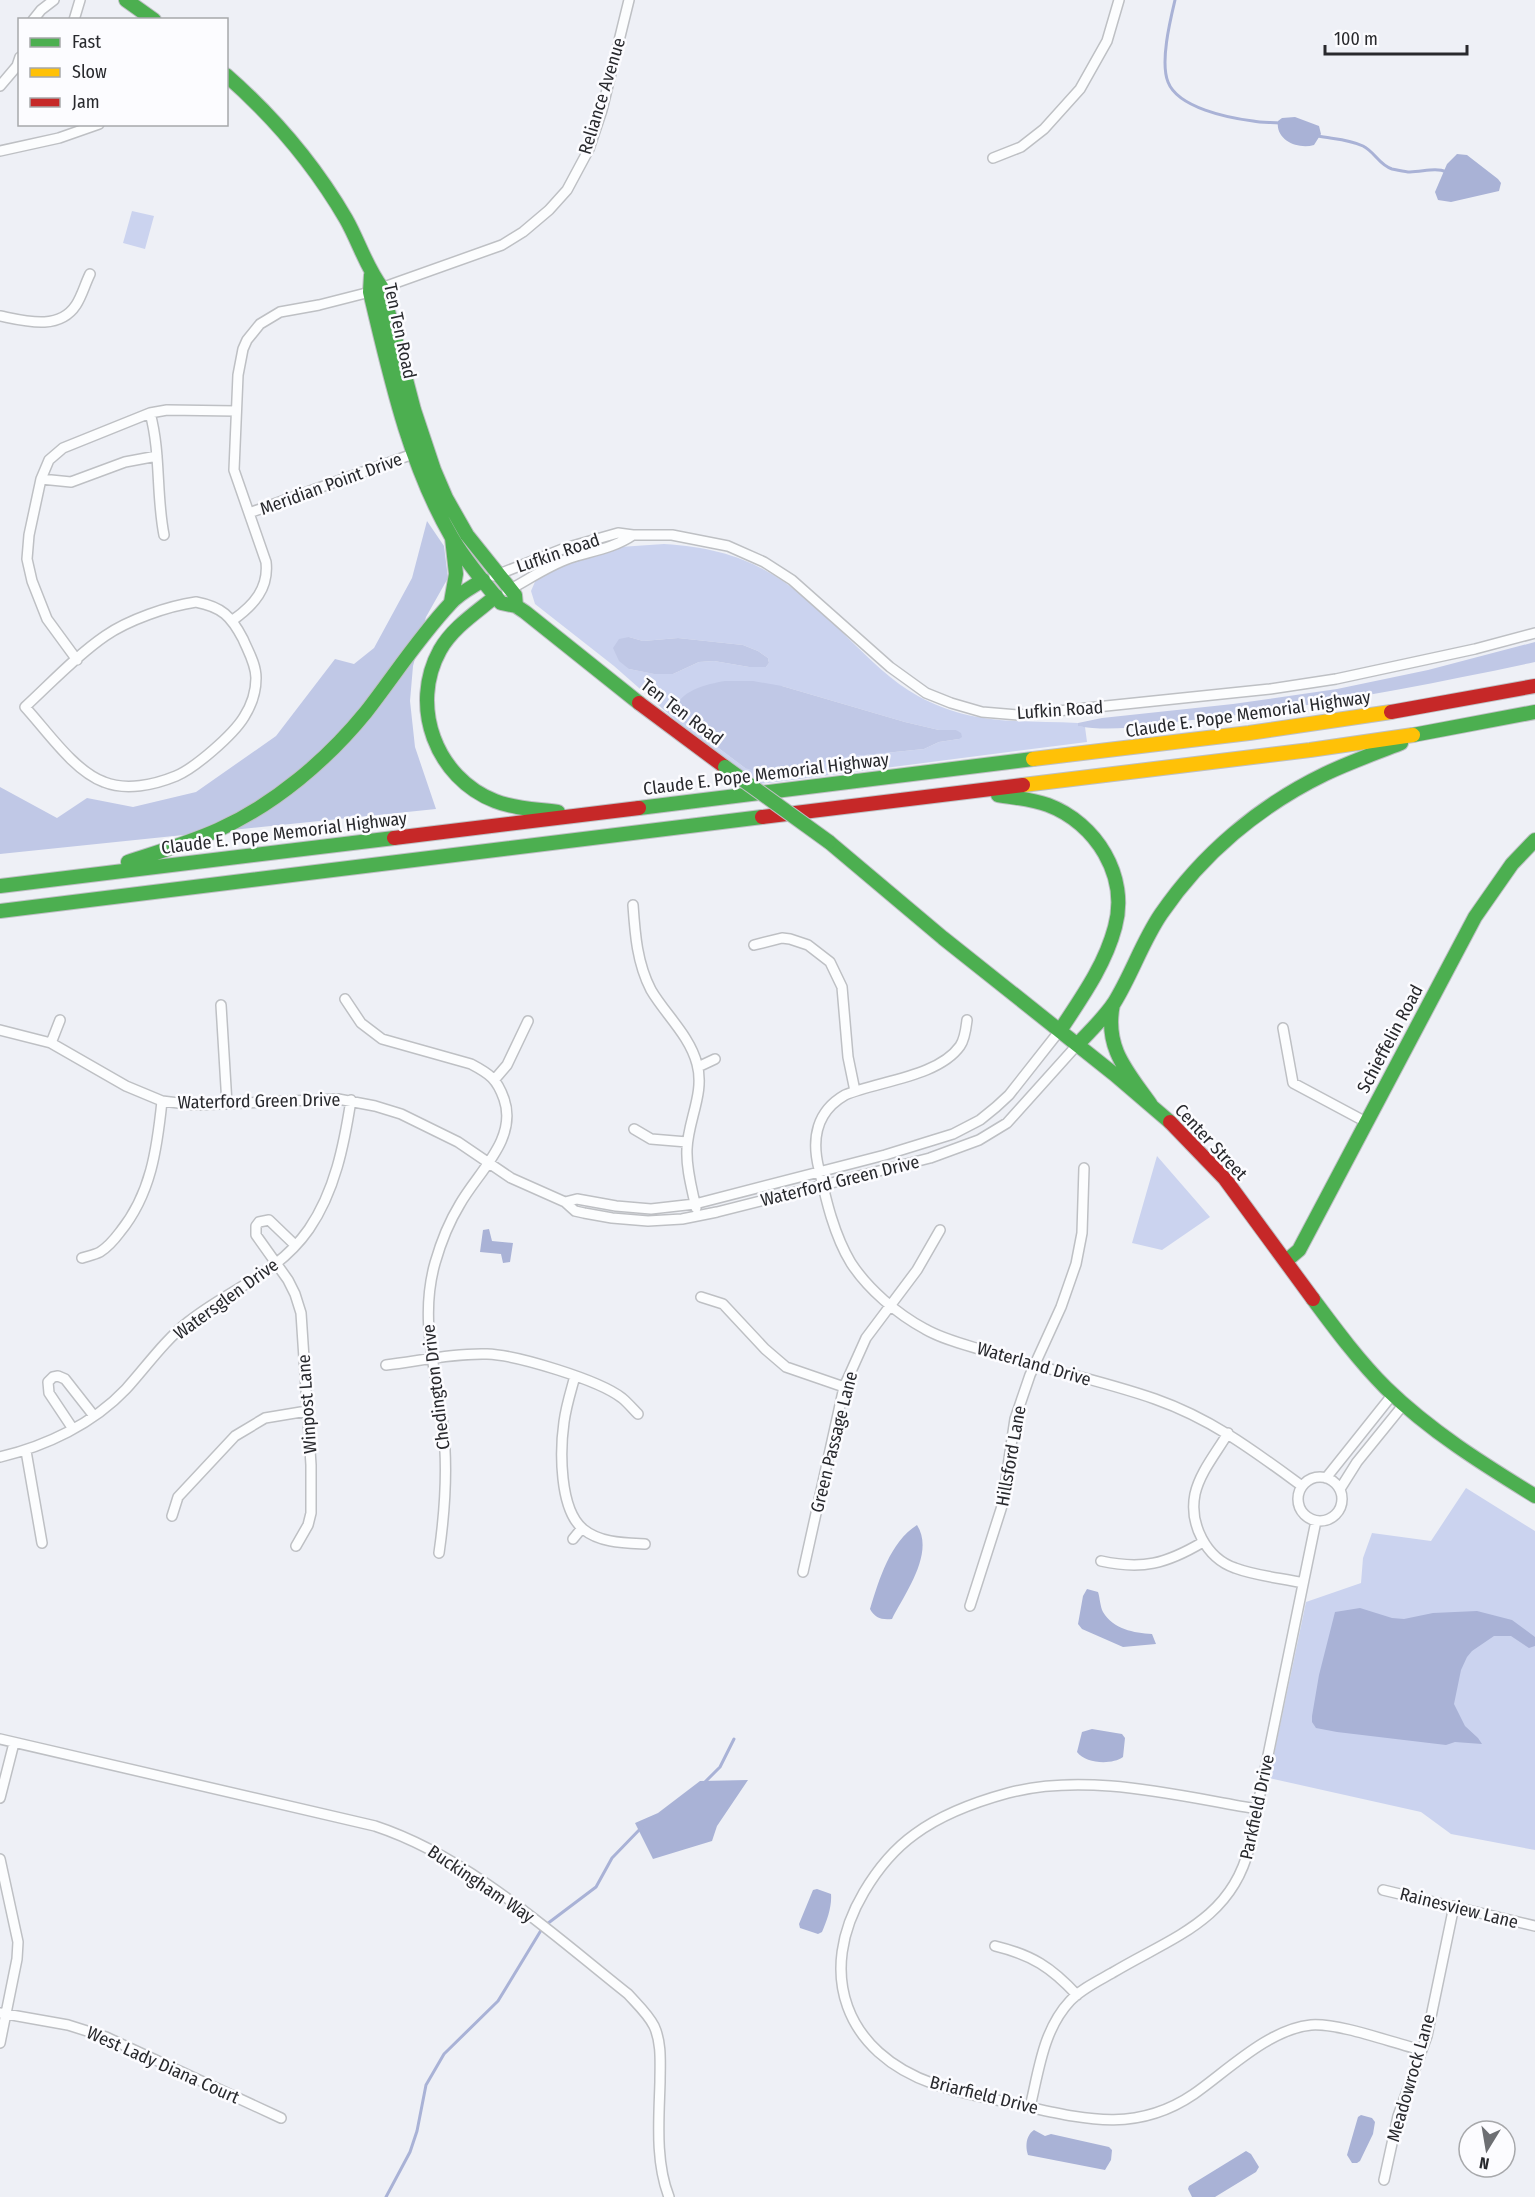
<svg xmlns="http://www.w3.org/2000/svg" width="1535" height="2197" font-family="'Fira Sans Condensed',sans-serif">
  <rect width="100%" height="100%" fill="#eef0f6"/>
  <path fill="#cbd3ef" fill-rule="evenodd" d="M132 211 154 216 145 249 123 243Z
    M664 544C750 549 789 579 848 638 870 659 892 682 918 696 973 726 1018 720 1078 723L1079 726 1085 727 1087 742 760 784 689 732 614 666 535 604 531 591 537 577 545 572 597 552 620 547ZM629 637 643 641 678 638 743 645 758 651 768 658 769 663 766 667H749L714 661 699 662 673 674H655L629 669ZM782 686 905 722 939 730H956L959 739 939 742 924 749 846 757 820 762 745 768 676 716Z
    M1157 1156 1210 1217 1162 1250 1132 1243Z
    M1466 1488 1535 1531V1850L1451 1834 1421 1812 1269 1778 1306 1602 1361 1583 1363 1558 1372 1533 1431 1541Z"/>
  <path fill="#c0c8e6" d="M427 521 444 546 448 578 426 617 413 666 410 701 415 747 436 809 0 854V787L57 818 87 798 133 807 196 792 276 736 335 659 354 664 374 648 412 578Z
    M629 637 643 641 678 638 743 645 758 651 768 658 769 663 766 667H749L714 661 699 662 673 674H654L629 669 619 661 613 648 619 639Z
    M1535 642V662C1422 686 1308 708 1192 720 1157 724 1113 733 1078 726V723L1102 718 1233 704 1337 689 1428 670Z
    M725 681H753L782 686 905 722 939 730H956L961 733 962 737 959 739 939 742 924 749 846 757 785 771 758 772 745 768 676 716C672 692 707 684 725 681Z"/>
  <path fill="#a9b2d6" d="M1295 117 1319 126 1321 134 1314 145C1298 150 1275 140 1278 121L1282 118Z
    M1457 154 1467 155 1498 179 1501 183 1499 191 1451 202 1438 200 1435 192 1447 164Z
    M489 1229 492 1241 513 1243 510 1262 503 1263 501 1254 480 1252 483 1230Z
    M917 1525C935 1553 905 1593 892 1619 881 1620 875 1618 870 1609 879 1580 890 1542 917 1525Z
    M1087 1589 1098 1592C1100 1598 1100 1606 1103 1612 1113 1629 1134 1633 1152 1634L1156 1644 1123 1647 1082 1629 1078 1624 1083 1596Z
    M1360 1608 1392 1618 1404 1619 1433 1613 1477 1611 1512 1620 1535 1637V1646L1529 1648 1511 1636H1494L1472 1651 1467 1657 1461 1670 1454 1704 1465 1726 1478 1738 1482 1744 1455 1742 1446 1745 1337 1732 1316 1728 1312 1722V1716L1319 1675 1335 1612Z
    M1092 1729 1122 1734 1125 1738 1123 1757C1112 1765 1086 1764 1077 1752L1082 1732Z
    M748 1780 717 1826 712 1841 653 1859 635 1823 658 1813 700 1781Z
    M817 1889 831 1894C832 1907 827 1920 822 1932L818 1934 800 1928 799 1924 813 1890Z
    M1361 2115 1372 2118 1375 2122 1373 2134 1360 2161 1357 2163H1352L1347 2155 1358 2117Z
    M1034 2130 1045 2136 1051 2134 1109 2147 1112 2150 1111 2160 1105 2170 1028 2155C1025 2147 1026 2135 1034 2130Z
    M1246 2151 1251 2154 1259 2167 1256 2172 1215 2197H1192L1188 2189 1189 2186Z"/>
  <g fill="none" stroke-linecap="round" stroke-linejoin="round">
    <path stroke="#a9b2d6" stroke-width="3" d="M1175 0C1170 21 1160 62 1168 82 1178 108 1229 118 1253 121 1262 123 1271 122 1280 123
      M1318 136C1333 139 1349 139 1363 146 1375 152 1379 165 1392 169 1398 170 1405 172 1410 172 1423 172 1435 167 1447 172
      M705 1782 720 1767 734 1739
      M386 2197 410 2152 417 2131 426 2085 444 2054 498 2001 543 1927 596 1887 612 1858 642 1827"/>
    <defs>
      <path id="street" d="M33 20 41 10 54 0
        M74 20 80 0
        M0 86 17 66 20 57
        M0 151 59 138 99 124
        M993 158 1021 147 1044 129 1080 89 1107 41 1119 0
        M0 316C25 321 59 331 76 305 82 296 85 284 90 274
        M150 413C161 453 156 495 164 535
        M41 479 71 482 125 462 157 456
        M249 513 413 454
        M494 576 565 548 618 533 633 535H672L728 546 764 562 792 580 890 667 926 693 951 703 982 712 1019 715 1270 689 1336 679 1475 649 1535 633
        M507 591C528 580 547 566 570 558 592 551 614 548 633 535
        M196 602C222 607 231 616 243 639 248 651 256 664 256 678 256 691 251 706 244 717 233 735 195 768 176 776 154 785 126 791 104 782 74 771 47 731 25 707 51 683 76 656 105 636 128 620 168 606 196 602Z
        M233 620C254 605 269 588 266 562L234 470 238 375 243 349 247 340 260 324 280 312 319 305 370 292 502 245 523 232 549 210 567 190 589 149 602 110 629 0
        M77 660 47 619 32 581 27 559 29 535 41 479 49 460 63 448 150 413 167 410 236 411
        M633 905C635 934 637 963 651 990 665 1014 690 1036 697 1064 705 1093 688 1120 687 1149 686 1169 692 1189 696 1208
        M754 945 782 938 790 939 808 945 830 962 842 987 848 1057 855 1091
        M345 999 361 1023 382 1039 471 1064C490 1074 497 1079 504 1099 518 1139 478 1172 460 1204 449 1222 441 1242 435 1263 419 1320 436 1369 443 1426 448 1468 445 1511 439 1553
        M221 1005 227 1104
        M967 1020C966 1028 965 1039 960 1046 938 1077 878 1081 845 1095 817 1111 811 1138 819 1169 826 1200 834 1235 851 1263 868 1289 897 1314 925 1329 944 1340 967 1345 989 1352 1044 1369 1101 1380 1155 1399 1212 1419 1254 1451 1302 1486
        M1283 1028 1293 1083 1366 1122
        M0 1030 51 1043 126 1086 162 1101 195 1105 338 1099 375 1106 401 1114 458 1142 511 1178 565 1202 575 1211 584 1213 612 1218 648 1221 682 1219 717 1212 930 1158 979 1140 1007 1123 1078 1044
        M51 1043 60 1020
        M698 1067 715 1059
        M495 1079 507 1065 528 1021
        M634 1129 651 1139 687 1142
        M565 1202 577 1199 616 1206 651 1209 695 1204 885 1155 953 1134 980 1120 996 1107 1009 1095 1061 1029
        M295 1245 269 1220 259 1222 256 1226V1235L288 1280 295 1294 301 1313 311 1465V1513L308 1525 296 1546
        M82 1258C88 1256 94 1255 100 1252 108 1247 114 1240 120 1232 151 1194 157 1149 162 1101
        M701 1297 723 1304 765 1349 786 1367 844 1387
        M386 1365C419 1361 454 1353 487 1354 517 1355 599 1380 622 1398 628 1403 633 1409 638 1414
        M575 1376C571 1391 566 1406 564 1422 560 1450 559 1509 583 1529 600 1543 624 1543 645 1544
        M73 1429 49 1393 48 1382 53 1377 58 1376 65 1379 94 1416
        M1228 1433C1217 1452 1200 1472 1195 1494 1189 1524 1206 1558 1235 1568 1256 1576 1281 1578 1303 1583
        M26 1451 42 1543
        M0 1457C46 1446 93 1424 126 1389 146 1367 164 1341 188 1322 229 1289 277 1275 309 1229 335 1191 344 1145 351 1100
        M1298 1499a22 22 0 1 1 44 0a22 22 0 1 1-44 0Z
        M1326 1478 1393 1394
        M1340 1489 1357 1462 1404 1404
        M172 1516 178 1497 235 1436 265 1418 307 1411
        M573 1539 582 1528
        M1101 1561C1142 1570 1166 1564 1203 1542
        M803 1572 844 1387 866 1338 917 1270 940 1230
        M970 1606 1002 1506 1015 1419 1030 1375 1061 1307 1076 1264 1082 1233 1084 1168
        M0 1739 375 1826C469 1857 551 1933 628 1994 637 2004 648 2014 654 2026 662 2043 660 2064 660 2082 659 2119 655 2161 669 2197
        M0 1798 14 1743
        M1257 1809C1178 1796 1087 1772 1008 1793 975 1802 942 1814 915 1834 894 1849 877 1870 864 1892 816 1973 845 2053 934 2084 960 2094 988 2098 1015 2104 1080 2118 1134 2135 1194 2094 1227 2071 1269 2029 1311 2025 1341 2023 1392 2043 1422 2050
        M0 1859 18 1942 17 1959 0 2043
        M1383 1890 1535 1926
        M995 1946C1032 1955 1051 1967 1077 1995
        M0 2013 68 2025 106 2037 281 2118
        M1030 2107C1039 2070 1043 2030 1070 2001 1081 1989 1098 1981 1112 1973 1170 1938 1231 1921 1249 1848L1316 1521
        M1384 2180 1398 2116 1427 2036 1454 1906"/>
      <path id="fast" d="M126 0 154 20
        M226 75C274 117 314 164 346 219 359 242 366 267 382 288L414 410 434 470 446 498 467 535 515 595 516 606
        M371 275 370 292C390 375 408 461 451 536 465 561 484 582 501 603L516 606 525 612 639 703
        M496 596C477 612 453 627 440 650 409 706 436 778 495 801 515 809 537 809 558 812
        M451 602 456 574 452 538
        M1413 735 1535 712
        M998 795C1015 798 1032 799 1048 805 1096 823 1129 876 1115 927 1105 965 1082 997 1061 1029
        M639 808 1033 759
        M829 842 943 938 1114 1074 1170 1122
        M128 862C158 852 189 843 218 830 275 804 327 760 366 712 394 676 419 637 450 604 458 594 472 587 483 580
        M0 886 394 838
        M0 911 762 817
        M1113 1004C1104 1048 1127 1071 1151 1105
        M1078 1044C1090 1031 1104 1018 1114 1003 1132 974 1142 942 1161 914 1202 854 1259 806 1325 774 1350 762 1376 753 1401 743
        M1286 1261 1299 1250 1475 917 1512 864 1535 840
        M1313 1299C1336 1330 1359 1361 1386 1388 1430 1431 1483 1464 1535 1496"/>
      <path id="slow" d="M1033 759 1249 733 1391 712
        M1023 785 1310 750 1413 735"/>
      <path id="jam" d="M639 703 725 767
        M1391 712 1535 686
        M762 817 1023 785
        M394 838 639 808
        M1170 1122 1225 1179 1313 1299"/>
    </defs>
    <use href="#street" stroke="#bec0c4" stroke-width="12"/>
    <use href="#fast" stroke="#bec0c4" stroke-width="16"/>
    <use href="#slow" stroke="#bec0c4" stroke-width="16"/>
    <use href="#jam" stroke="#bec0c4" stroke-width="16"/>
    <use href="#street" stroke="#fcfdfe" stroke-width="9"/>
    <use href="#fast" stroke="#4caf50" stroke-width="14"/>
    <use href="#slow" stroke="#ffc107" stroke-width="14"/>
    <use href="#jam" stroke="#c62828" stroke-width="14"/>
    <defs>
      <path id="fast-bridge" d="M725 767 829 842"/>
    </defs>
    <use href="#fast-bridge" stroke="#bec0c4" stroke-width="16" stroke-linecap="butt"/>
    <use href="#fast-bridge" stroke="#4caf50" stroke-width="14"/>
  </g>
  <g text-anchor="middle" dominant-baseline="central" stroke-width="5" stroke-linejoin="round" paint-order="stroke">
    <g font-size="18" fill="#28292d" stroke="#fcfcff">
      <text transform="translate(602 96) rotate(-73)">Reliance Avenue</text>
      <text transform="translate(400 331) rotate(78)">Ten Ten Road</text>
      <text transform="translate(331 484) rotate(-20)">Meridian Point Drive</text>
      <text transform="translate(558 553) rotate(-19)">Lufkin Road</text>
      <text transform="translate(1060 710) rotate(-4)">Lufkin Road</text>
      <text transform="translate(682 712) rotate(37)">Ten Ten Road</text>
      <text transform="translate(1248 714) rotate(-8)">Claude E. Pope Memorial Highway</text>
      <text transform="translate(766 774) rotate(-7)">Claude E. Pope Memorial Highway</text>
      <text transform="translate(284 833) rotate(-7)">Claude E. Pope Memorial Highway</text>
      <text transform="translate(1390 1039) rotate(-62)">Schieffelin Road</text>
      <text transform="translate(259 1101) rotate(-1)">Waterford Green Drive</text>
      <text transform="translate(1211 1142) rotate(47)">Center Street</text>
      <text transform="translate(840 1181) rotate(-14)">Waterford Green Drive</text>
      <text transform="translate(226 1299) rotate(-36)">Watersglen Drive</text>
      <text transform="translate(1034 1364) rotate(16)">Waterland Drive</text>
      <text transform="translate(436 1387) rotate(-97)">Chedington Drive</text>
      <text transform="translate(307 1404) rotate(-94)">Winpost Lane</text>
      <text transform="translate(834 1442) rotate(-76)">Green Passage Lane</text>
      <text transform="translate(1011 1456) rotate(-80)">Hillsford Lane</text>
      <text transform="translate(1257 1807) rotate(-78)">Parkfield Drive</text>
      <text transform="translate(481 1884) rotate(34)">Buckingham Way</text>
      <text transform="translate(1459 1908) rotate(14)">Rainesview Lane</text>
      <text transform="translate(163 2065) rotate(24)">West Lady Diana Court</text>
      <text transform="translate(1411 2078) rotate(-74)">Meadowrock Lane</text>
      <text transform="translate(984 2095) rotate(14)">Briarfield Drive</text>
    </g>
  </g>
  <rect x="18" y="18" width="210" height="108" fill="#fcfcff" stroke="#a7a8ab" stroke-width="1.5"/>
  <rect x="30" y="38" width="30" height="9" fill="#4caf50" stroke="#a7a8ab" stroke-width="1.5"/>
  <text x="72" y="48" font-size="18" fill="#28292d">Fast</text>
  <rect x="30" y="68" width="30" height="9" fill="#ffc107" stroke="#a7a8ab" stroke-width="1.5"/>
  <text x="72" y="78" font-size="18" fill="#28292d">Slow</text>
  <rect x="30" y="98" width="30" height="9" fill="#c62828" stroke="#a7a8ab" stroke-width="1.5"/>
  <text x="72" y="108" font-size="18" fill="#28292d">Jam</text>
  <g transform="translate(1487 2149) rotate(191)"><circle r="28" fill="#fcfcff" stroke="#a7a8ab" stroke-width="1.5"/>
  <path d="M0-4.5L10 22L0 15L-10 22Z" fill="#6d6f73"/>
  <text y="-9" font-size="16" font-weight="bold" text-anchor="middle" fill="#28292d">N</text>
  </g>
  <path d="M1325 45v9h142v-9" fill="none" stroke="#28292d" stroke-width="3"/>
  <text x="1334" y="45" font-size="18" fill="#28292d" stroke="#fcfcff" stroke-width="4.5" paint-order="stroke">100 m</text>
</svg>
